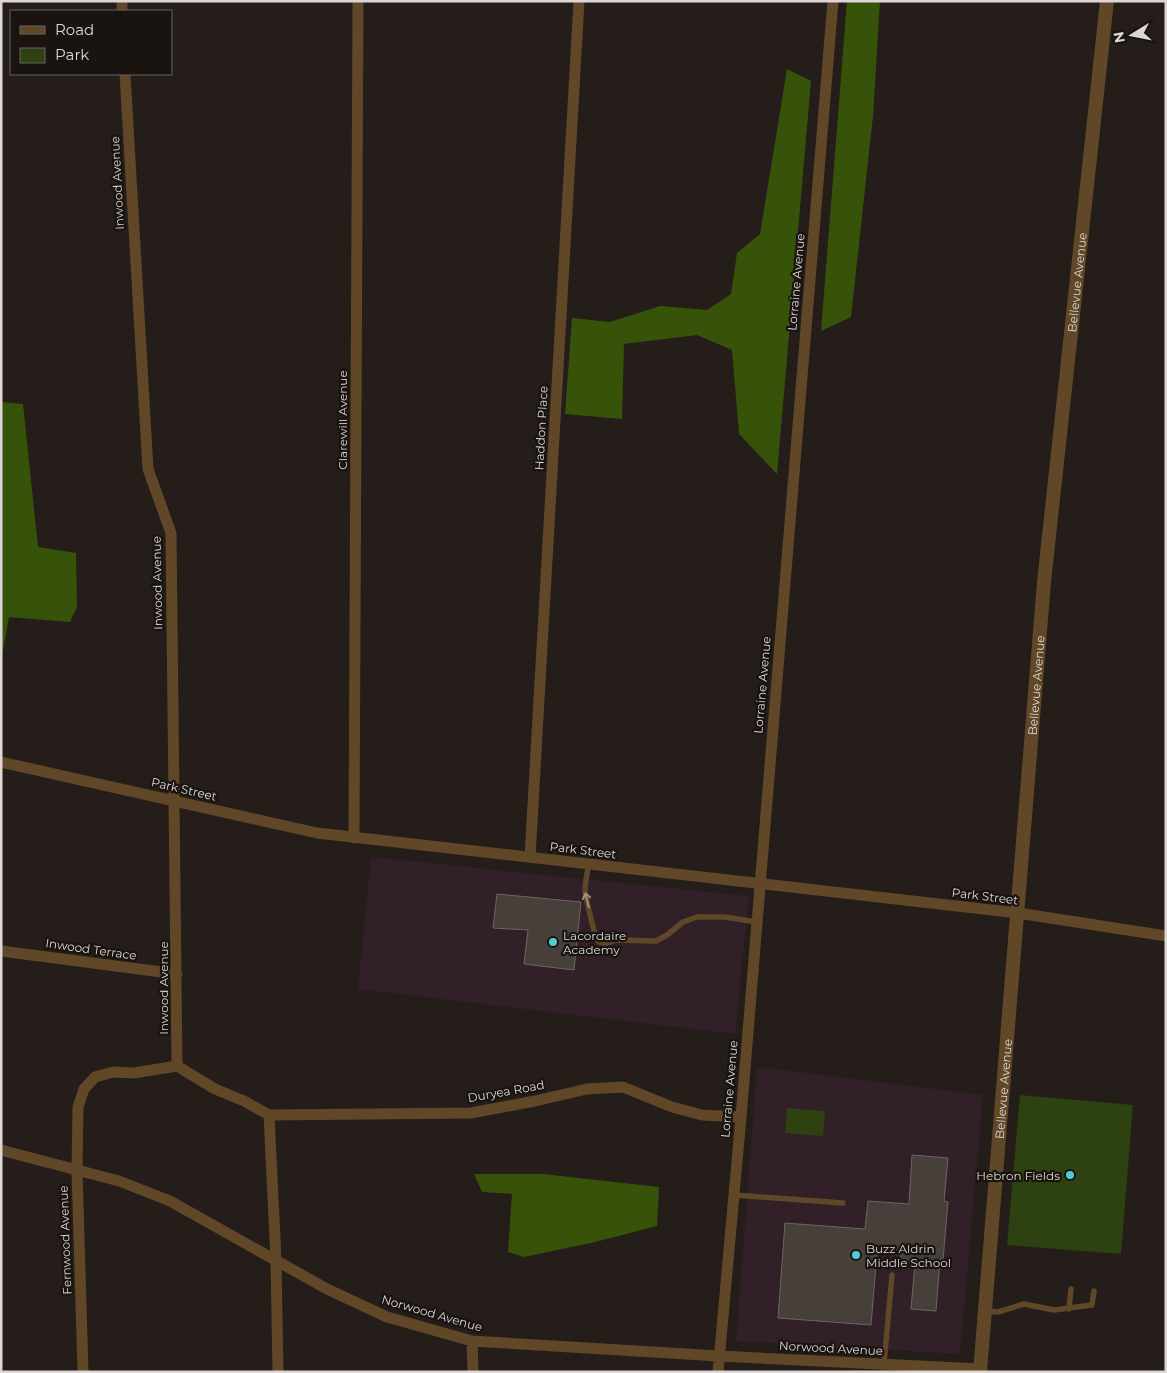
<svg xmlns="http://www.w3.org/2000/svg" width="1167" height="1373" font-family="Montserrat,sans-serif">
  <rect width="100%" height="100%" fill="#241d19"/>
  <path fill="#312028" d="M371 857 749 896 735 1034 358 989Z
    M757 1067 983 1095 960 1354 736 1341Z"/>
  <path fill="#2d4111" d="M1020 1095 1133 1105 1121 1254 1007 1245Z
    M787 1108 825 1111 823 1136 785 1133Z"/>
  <path fill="#375309" d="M847 1H880L873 116 851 317 821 331Z
    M787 69 811 81 777 474 739 434 732 350 697 335 624 344 622 419 565 414 572 318 610 322 660 306 707 310 731 294 737 253 760 234Z
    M1 402 23 404 38 547 76 553 77 607 70 622 9 617 1 662Z
    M474 1174H543L659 1187 657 1226 595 1242 524 1257 508 1252 512 1194 482 1192Z"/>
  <path fill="#47403a" stroke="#6d665f" d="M497 894 581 902 574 970 524 964 528 930 493 928Z
    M912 1155 948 1158 944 1201 948 1202 943 1260H940L936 1311 911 1309 915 1263 900 1262 901 1255 877 1253 871 1325 778 1318 785 1223 865 1229 868 1201 909 1204Z"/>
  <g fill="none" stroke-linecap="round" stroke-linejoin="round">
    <path stroke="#5f4727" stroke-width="5.5" d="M589 864C587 873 585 883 585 892 586 897 595 939 598 941 600 943 603 943 605 944L616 940 656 941 667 935 683 922 697 917H725L756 922
      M734 1195 843 1203
      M1069 1309 1071 1289
      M985 1311 998 1312 1024 1304 1054 1310 1092 1305 1094 1291
      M884 1364 892 1275"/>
    <path stroke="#5f4727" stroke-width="11" d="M122 1V11
      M125 74 148 469 171 533 177 1066
      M1 762 317 833 1018 913 1166 936
      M354 838 358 1
      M530 857 579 1
      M1 951 177 974
      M269 1115 471 1113 535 1101 587 1089 623 1087 672 1107 702 1115 741 1117
      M1 1150 119 1181 170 1201 327 1289 387 1317 472 1341 719 1356 980 1369
      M472 1341 473 1372
      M83 1372 77 1170 78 1107 84 1089 95 1077 113 1072 134 1073 177 1066 215 1089 244 1101 269 1115 276 1260 278 1372
      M718 1372 741 1117 833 1"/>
    <path stroke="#5f4727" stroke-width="14" id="s1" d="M980 1372 1044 582 1107 1"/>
  </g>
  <defs><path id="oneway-shaft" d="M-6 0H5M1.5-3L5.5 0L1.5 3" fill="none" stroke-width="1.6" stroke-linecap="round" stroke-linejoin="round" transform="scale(1.25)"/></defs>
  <use stroke="#9e8f7e" href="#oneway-shaft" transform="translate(587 900) rotate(-104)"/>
  <g fill="#52cbd7" stroke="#1a1410" stroke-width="2">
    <circle cx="553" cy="942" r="5"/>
    <circle cx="1070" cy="1175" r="5"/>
    <circle cx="856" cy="1255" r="5"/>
  </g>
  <g text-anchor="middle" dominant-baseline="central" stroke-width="4.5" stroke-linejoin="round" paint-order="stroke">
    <g font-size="12" fill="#dcd7d4" stroke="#1a1410">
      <text transform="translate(117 183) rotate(-93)">Inwood Avenue</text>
      <text transform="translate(796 282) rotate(-85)">Lorraine Avenue</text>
      <text stroke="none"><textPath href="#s1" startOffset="1094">Bellevue Avenue</textPath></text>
      <text transform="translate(342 420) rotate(-90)">Clarewill Avenue</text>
      <text transform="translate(541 428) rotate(-87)">Haddon Place</text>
      <text transform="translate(157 583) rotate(-91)">Inwood Avenue</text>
      <text transform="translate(762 685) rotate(-85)">Lorraine Avenue</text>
      <text stroke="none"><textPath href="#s1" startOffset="689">Bellevue Avenue</textPath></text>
      <text transform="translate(184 789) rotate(13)">Park Street</text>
      <text transform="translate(583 850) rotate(7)">Park Street</text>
      <text transform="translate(985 896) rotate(7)">Park Street</text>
      <text transform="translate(91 949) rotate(8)">Inwood Terrace</text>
      <text transform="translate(163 988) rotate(-90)">Inwood Avenue</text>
      <text transform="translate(729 1089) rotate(-85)">Lorraine Avenue</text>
      <text stroke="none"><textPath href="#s1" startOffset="284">Bellevue Avenue</textPath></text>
      <text transform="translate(506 1091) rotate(-10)">Duryea Road</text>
      <text transform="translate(65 1240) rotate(-92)">Fernwood Avenue</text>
      <text transform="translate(432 1313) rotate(16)">Norwood Avenue</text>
      <text transform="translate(831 1348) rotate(3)">Norwood Avenue</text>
    </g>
    <g font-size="12" fill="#dcd7d4" stroke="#1a1410" text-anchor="start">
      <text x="563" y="935">Lacordaire<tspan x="563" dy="14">Academy</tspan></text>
      <text x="1060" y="1175" text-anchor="end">Hebron Fields</text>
      <text x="866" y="1248">Buzz Aldrin<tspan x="866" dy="14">Middle School</tspan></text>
    </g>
  </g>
  <rect width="1167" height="1373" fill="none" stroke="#dcd7d4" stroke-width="5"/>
  <rect x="10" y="10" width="162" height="65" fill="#1a1410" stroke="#68625e"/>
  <rect x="20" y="26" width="25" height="8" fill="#5f4727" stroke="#68625e"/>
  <text x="55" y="35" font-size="15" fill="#dcd7d4">Road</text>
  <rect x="20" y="48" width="25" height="15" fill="#2d4111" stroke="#68625e"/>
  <text x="55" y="60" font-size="15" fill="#dcd7d4">Park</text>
  <g transform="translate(1132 35) rotate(260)" stroke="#1a1410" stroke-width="4" paint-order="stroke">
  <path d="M0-4L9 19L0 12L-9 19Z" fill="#dcd7d4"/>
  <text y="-8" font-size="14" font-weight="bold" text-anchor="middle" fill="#dcd7d4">N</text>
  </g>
</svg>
